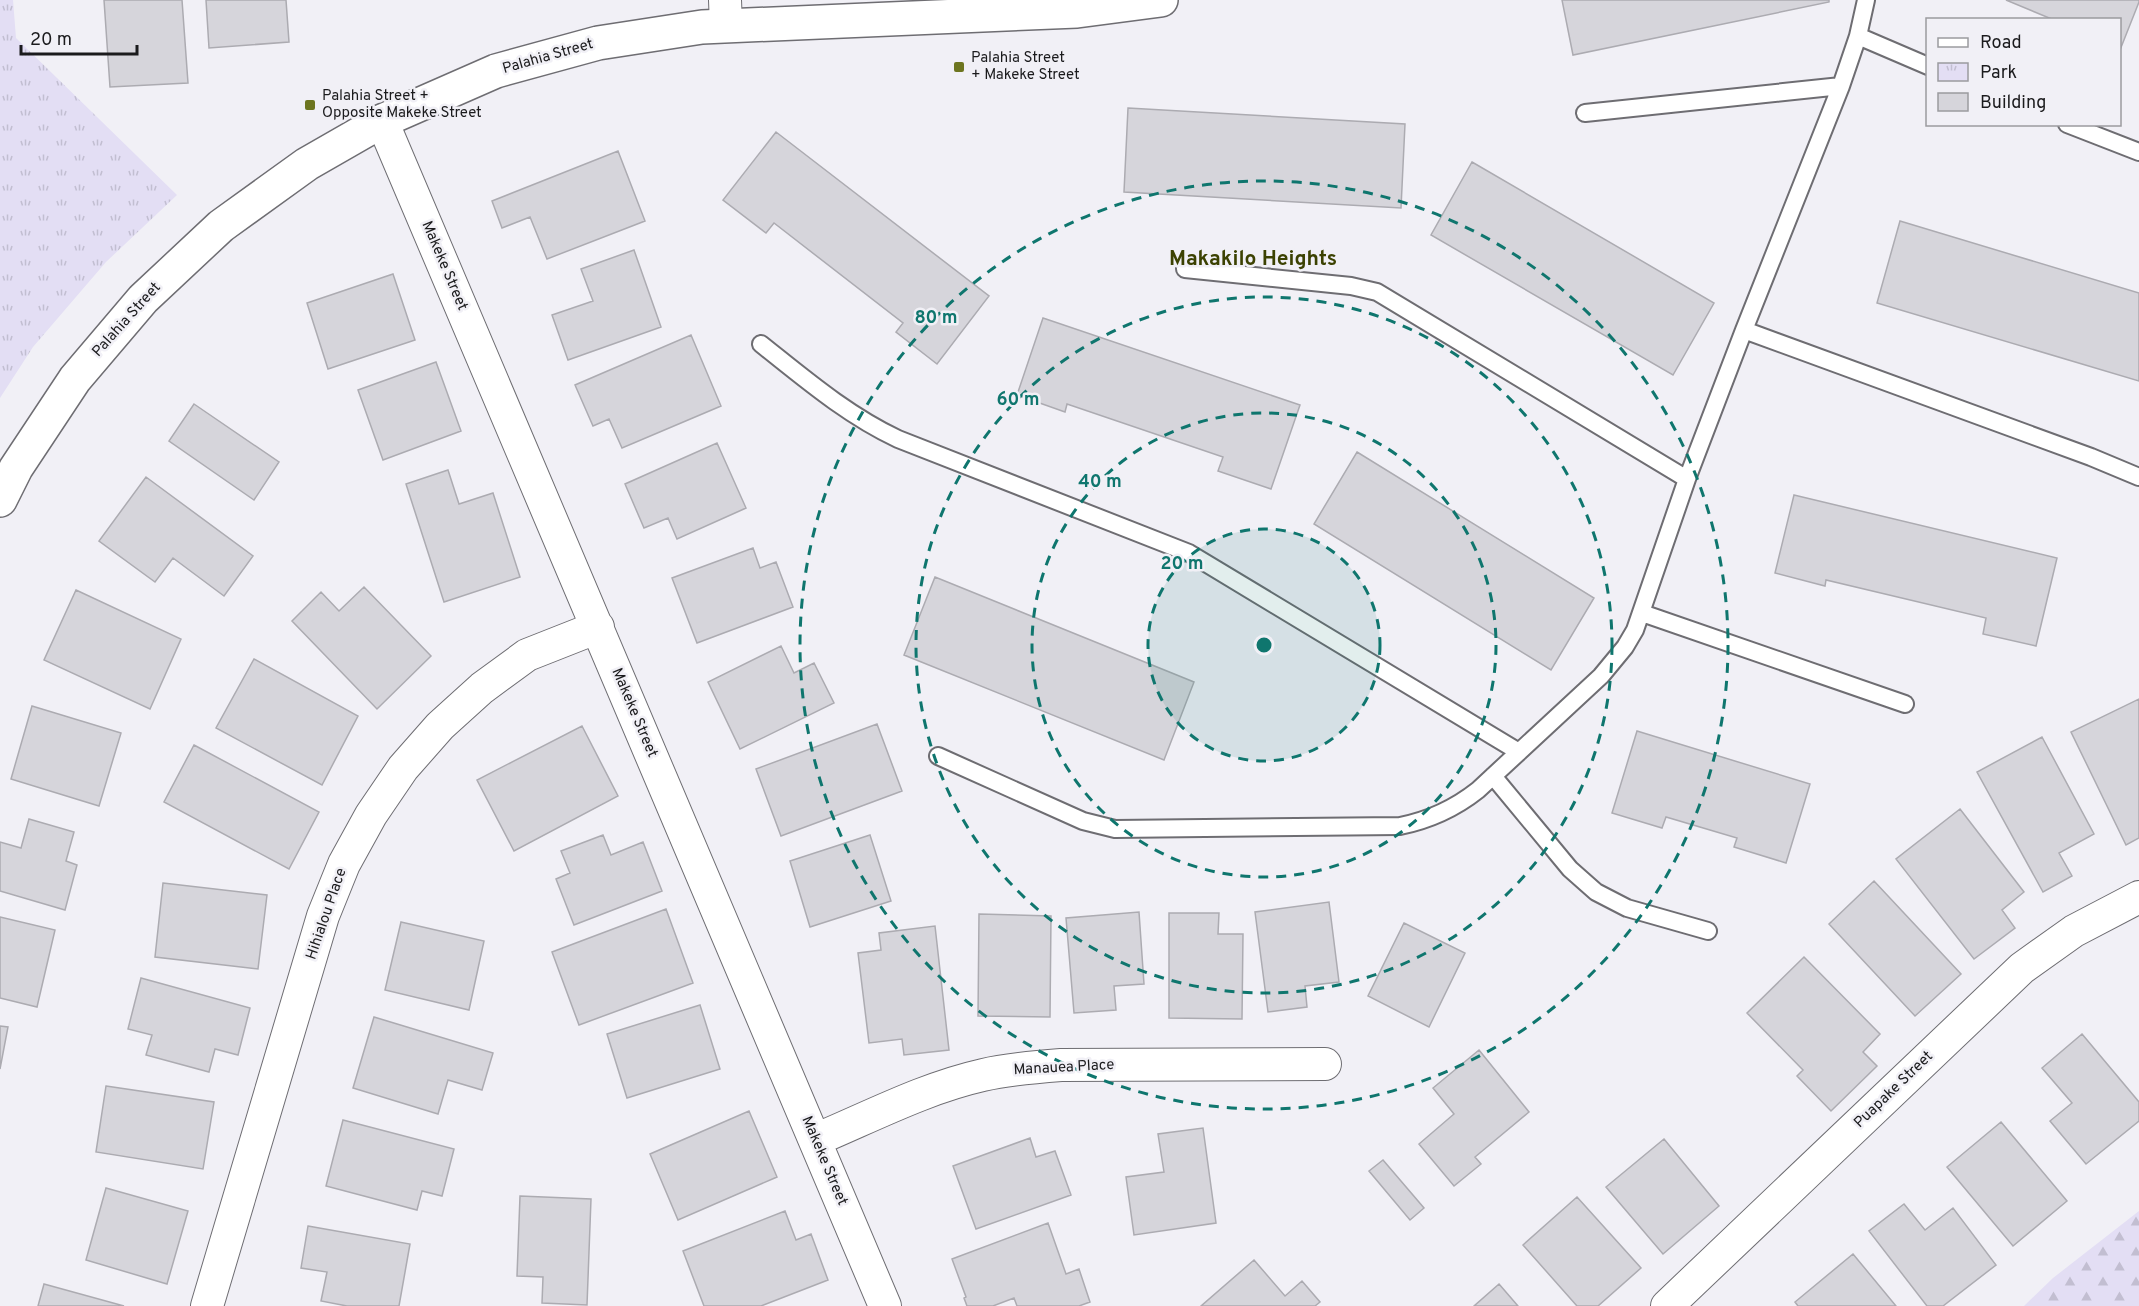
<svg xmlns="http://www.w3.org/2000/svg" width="2139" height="1306" font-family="Overpass,sans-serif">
  <defs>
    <pattern id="forest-firs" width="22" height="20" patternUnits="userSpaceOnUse" patternTransform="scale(1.5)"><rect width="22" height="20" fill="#e3def4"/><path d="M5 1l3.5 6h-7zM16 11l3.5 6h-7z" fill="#c2bed1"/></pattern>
    <pattern id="park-tufts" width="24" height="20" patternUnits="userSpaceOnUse" patternTransform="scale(1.5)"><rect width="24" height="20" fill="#e3def4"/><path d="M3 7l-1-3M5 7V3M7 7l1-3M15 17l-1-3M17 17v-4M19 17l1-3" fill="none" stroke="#c2bed1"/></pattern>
  </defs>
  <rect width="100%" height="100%" fill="#f1f0f6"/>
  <path fill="url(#forest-firs)" d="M2139 1211V1306H2024L2053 1278Z"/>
  <path fill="url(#park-tufts)" d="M0 0H13L16 38 177 195 106 262 33 347 0 398Z"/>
  <path fill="#d6d5db" stroke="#acabb1" stroke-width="1.5" d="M104 0H182L188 83 110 87Z
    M206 0H286L289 42 209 48Z
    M1562 0H1829V2L1573 55Z
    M2006 0H2139V2L2120 50V20H2054Z
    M1128 108 1405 124 1401 208 1124 192Z
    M776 132 989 296 937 364 896 332 903 323 774 223 766 233 723 200Z
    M618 151 645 221 547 259 530 217 502 228 492 201Z
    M1472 162 1714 303 1673 375 1431 235Z
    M1900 221 2139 293V381L1877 303Z
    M634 250 661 327 568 360 552 315 593 301 581 269Z
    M393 274 415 340 328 369 307 303Z
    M1043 318 1300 405 1271 489 1218 471 1223 457 1067 404 1065 412 1017 395Z
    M691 335 721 406 622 448 609 419 593 426 575 385Z
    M436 362 461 431 383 460 358 390Z
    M194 404 279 462 254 500 169 441Z
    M717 443 746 508 677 539 668 518 644 528 625 484Z
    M1357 452 1594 598 1551 670 1314 524Z
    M448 470 459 504 493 493 520 577 444 602 406 484Z
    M146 477 253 556 224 596 173 558 155 582 99 541Z
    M1794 495 2057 558 2036 646 1983 634 1986 618 1826 580 1825 586 1775 573Z
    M753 548 760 568 776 562 793 607 697 643 672 578Z
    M935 577 1194 682 1164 760 904 655Z
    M364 587 431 656 377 709 292 621 321 592 339 611Z
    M76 590 181 639 150 709 44 660Z
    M781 646 794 673 814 663 834 703 740 749 708 682Z
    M254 659 358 716 322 785 216 728Z
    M2139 699V838L2126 845 2071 732Z
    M32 706 121 733 99 806 11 779Z
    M877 724 902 791 781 836 756 769Z
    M582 726 618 796 514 851 477 780Z
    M1637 731 1810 784 1786 863 1734 847 1737 838 1666 817 1662 828 1612 813Z
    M2042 737 2094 834 2059 853 2072 876 2043 892 1977 772Z
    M194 745 319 812 289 869 164 802Z
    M1960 809 2024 892 2002 910 2015 928 1974 959 1896 859Z
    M29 819 74 832 66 861 77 865 65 910 0 891V842L21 848Z
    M603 835 611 855 643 842 662 891 574 925 556 879 570 873 561 851Z
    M870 835 891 901 810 927 790 861Z
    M1874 881 1961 974 1915 1016 1829 924Z
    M163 883 267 895 258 969 155 957Z
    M1329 902 1339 982 1305 986 1307 1007 1268 1012 1255 912Z
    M666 909 693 983 579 1025 552 952Z
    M1139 912 1144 984 1114 986 1116 1010 1074 1013 1066 918Z
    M1169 913H1219L1218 934H1243L1242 1019 1169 1018Z
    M979 914 1051 916 1050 1017 978 1016Z
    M0 917 55 930 37 1007 0 998Z
    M401 922 484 941 469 1010 385 990Z
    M1404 923 1465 953 1429 1027 1368 996Z
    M935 926 949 1050 904 1055 902 1039 869 1043 858 953 881 950 879 933Z
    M1804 957 1880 1034 1863 1052 1877 1066 1831 1111 1797 1076 1803 1070 1747 1013Z
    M141 978 250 1008 238 1055 215 1049 209 1072 146 1055 152 1035 128 1029Z
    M700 1005 720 1069 627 1098 607 1034Z
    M374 1017 493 1053 482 1090 448 1080 438 1114 353 1088Z
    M0 1026 8 1027 0 1069Z
    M2082 1034 2139 1102V1121L2086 1164 2050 1121 2072 1103 2042 1068Z
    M1479 1050 1529 1112 1475 1157 1481 1164 1454 1186 1419 1144 1454 1114 1433 1088Z
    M106 1086 214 1102 203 1169 96 1152Z
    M749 1111 777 1177 678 1220 650 1154Z
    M343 1120 454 1149 442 1196 422 1191 417 1210 326 1186Z
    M2001 1122 2067 1201 2013 1246 1947 1167Z
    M1203 1128 1216 1223 1134 1235 1126 1177 1164 1172 1158 1134Z
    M1030 1138 1036 1157 1055 1151 1071 1195 976 1229 953 1166Z
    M1664 1139 1719 1206 1663 1254 1606 1187Z
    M1383 1160 1424 1208 1410 1220 1369 1171Z
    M106 1188 188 1211 167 1284 86 1260Z
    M520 1196 591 1199 587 1305 542 1303 543 1277 517 1276Z
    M1577 1197 1641 1268 1598 1306H1577L1523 1245Z
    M1904 1204 1925 1230 1953 1208 1996 1265 1943 1306H1927L1869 1231Z
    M785 1211 796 1240 811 1234 828 1280 761 1306H704L683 1251Z
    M1048 1223 1066 1274 1079 1269 1090 1302 1079 1306H1017L1014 1298 993 1306H967L964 1298 966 1297 952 1259Z
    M308 1226 410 1244 399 1306H347L321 1301 327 1272 301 1268Z
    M1853 1254 1896 1306H1798L1795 1302Z
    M1254 1260 1285 1296 1302 1281 1320 1302 1315 1306H1201Z
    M44 1284 124 1306H38Z
    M1499 1284 1518 1306H1474Z"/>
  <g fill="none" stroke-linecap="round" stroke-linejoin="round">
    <defs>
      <path id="lane" d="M1858 36 1928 66
        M1585 113 1841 86
        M2067 124 2139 152
        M1185 269 1351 286 1377 292 1687 479
        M1744 330 2091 457 2139 477
        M761 344C805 379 847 415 898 439L1189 553 1519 752
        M1642 613 1905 704
        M938 756 1083 821 1115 829 1400 826C1430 820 1454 809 1478 790L1601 676 1625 647 1635 630 1687 479 1744 330 1841 86 1858 36 1866 0
        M1493 776 1570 869 1596 892 1627 908 1708 931"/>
      <path id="street" d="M725 0 726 26
        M382 121 885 1306
        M815 1140C870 1117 925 1088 983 1075 1009 1069 1035 1067 1061 1065L1325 1064
        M207 1306 323 916 344 864 371 815 403 768 440 726 482 688 527 655 598 627
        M1667 1306 2022 968 2074 931 2139 897"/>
      <path id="secondary" d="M0 500 16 468 75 379 143 299 221 226 307 164 382 121 496 71 598 43 702 27 1077 11 1161 0"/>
    </defs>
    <use href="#lane" stroke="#6e6d72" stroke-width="20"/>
    <use href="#street" stroke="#6e6d72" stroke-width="34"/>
    <use href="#secondary" stroke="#6e6d72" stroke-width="36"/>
    <use href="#lane" stroke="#fff" stroke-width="16"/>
    <use href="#street" stroke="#fff" stroke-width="32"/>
    <use href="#secondary" stroke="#fff" stroke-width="33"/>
  </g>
  <circle cx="1264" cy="645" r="116" fill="#0f766e" fill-opacity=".12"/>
  <g fill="none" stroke="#0f766e" stroke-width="3" stroke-dasharray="10 8">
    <circle cx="1264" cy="645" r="116"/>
    <circle cx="1264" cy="645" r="232"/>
    <circle cx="1264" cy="645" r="348"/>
    <circle cx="1264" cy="645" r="464"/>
  </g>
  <g fill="#6d751f" stroke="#f1f0f6" stroke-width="2">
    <rect x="953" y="61" width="12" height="12" rx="3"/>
    <rect x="304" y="99" width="12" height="12" rx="3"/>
  </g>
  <g text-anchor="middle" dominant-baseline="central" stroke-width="5" stroke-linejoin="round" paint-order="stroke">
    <g font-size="15" fill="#1b1b1d" stroke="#f1f0f6">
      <text transform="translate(548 57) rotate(-16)">Palahia Street</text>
      <text transform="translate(444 266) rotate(67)">Makeke Street</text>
      <text transform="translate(127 320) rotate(-48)">Palahia Street</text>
      <text transform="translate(634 713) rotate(67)">Makeke Street</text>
      <text transform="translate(327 914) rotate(-71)">Hihialou Place</text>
      <text transform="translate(1064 1068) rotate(-3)">Manauea Place</text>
      <text transform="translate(1894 1090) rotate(-44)">Puapake Street</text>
      <text transform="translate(824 1161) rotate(67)">Makeke Street</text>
    </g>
    <g font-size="15" fill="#1b1b1d" stroke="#f1f0f6" text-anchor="start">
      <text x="971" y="58">Palahia Street<tspan x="971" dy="17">+ Makeke Street</tspan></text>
      <text x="322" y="96">Palahia Street +<tspan x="322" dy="17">Opposite Makeke Street</tspan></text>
    </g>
    <g font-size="21" font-weight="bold" fill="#3c4202" stroke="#f1f0f6">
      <text x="1253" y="259">Makakilo Heights</text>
    </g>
  </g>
  <circle cx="1264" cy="645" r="9" fill="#0f766e" stroke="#f1f0f6" stroke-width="3"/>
  <g font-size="18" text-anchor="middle" font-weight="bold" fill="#0f766e" stroke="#f1f0f6" stroke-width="5" stroke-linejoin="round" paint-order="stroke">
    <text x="936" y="323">80 m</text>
    <text x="1018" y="405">60 m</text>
    <text x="1100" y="487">40 m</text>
    <text x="1182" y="569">20 m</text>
  </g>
  <rect x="1926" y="18" width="195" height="108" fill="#f1f0f6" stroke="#9b9b9f" stroke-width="1.5"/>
  <rect x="1938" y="38" width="30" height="9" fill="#ffffff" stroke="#9b9b9f" stroke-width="1.5"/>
  <text x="1980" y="48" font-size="18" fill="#1b1b1d">Road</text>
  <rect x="1938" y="63" width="30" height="18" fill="url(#park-tufts)" stroke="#9b9b9f" stroke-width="1.5"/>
  <text x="1980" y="78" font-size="18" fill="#1b1b1d">Park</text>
  <rect x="1938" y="93" width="30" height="18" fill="#d6d5db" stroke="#9b9b9f" stroke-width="1.5"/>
  <text x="1980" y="108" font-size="18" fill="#1b1b1d">Building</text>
  <path d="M21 45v9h116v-9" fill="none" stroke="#1b1b1d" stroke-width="3"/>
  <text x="30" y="45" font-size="18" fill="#1b1b1d" stroke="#f1f0f6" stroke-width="4.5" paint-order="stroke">20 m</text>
</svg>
